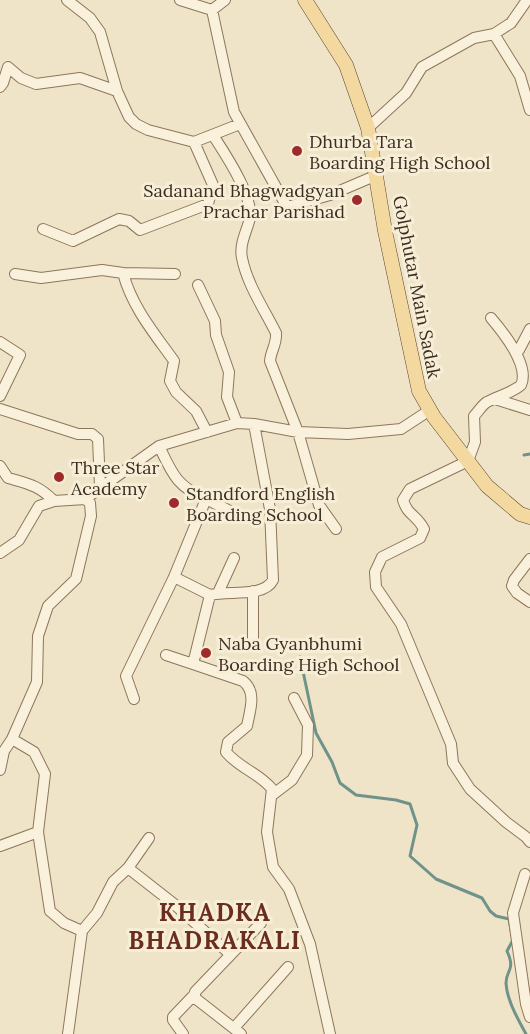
<svg xmlns="http://www.w3.org/2000/svg" width="530" height="1034" font-family="Lora,serif">
  <rect width="100%" height="100%" fill="#f0e4c8"/>
  <g fill="none" stroke-linecap="round" stroke-linejoin="round">
    <path stroke="#6f938a" stroke-width="3" d="M524 455 530 454
      M300 657 316 733 332 762 340 783 356 795 396 800 410 804 417 825 410 856 436 879 482 898 490 911 496 916 509 919 513 940 507 951C516 971 506 969 506 983 507 1001 518 1019 526 1034"/>
    <defs>
      <path id="minor" d="M67 0 90 18 100 32 117 91
        M180 0 212 10 234 112 287 207 330 195 377 175
        M212 10 225 0
        M494 34 520 76 530 110
        M0 87 3 83 8 67 21 78 36 84 80 78 117 91 129 117 136 124 148 130 194 142 240 124
        M368 128 406 93 422 67 474 38 494 34 511 23 527 0
        M213 135C225 154 253 195 250 218 247 231 239 244 242 258 247 284 264 309 276 333 277 344 271 350 270 361L298 432 319 505 336 529
        M43 229 73 241 119 219 129 221 140 230 208 204 213 185 194 142
        M123 273 175 274
        M15 274 41 278 102 270 123 273C132 307 154 333 174 361L170 381 176 392 196 411 207 432
        M198 285 215 321 216 335 229 372 227 397 237 423
        M491 318C503 332 530 366 521 385 512 393 498 396 487 402 482 405 478 412 474 416L475 442 468 461 410 489 403 500C408 516 416 514 424 529L420 538 382 557 375 572 376 587 401 624 451 744 453 763 470 789 506 822 526 837 530 842
        M0 342 20 355 0 396
        M519 350 530 329
        M495 399 530 410
        M0 409 78 434H92L98 439 100 486
        M159 446 237 423 254 424 298 432 348 434 401 429 430 410
        M0 466 8 478C29 484 38 485 54 501
        M206 499 232 512
        M0 553 19 540 39 506 54 501 85 499 159 446C172 473 176 486 206 499L174 577 126 676 134 699
        M530 559 514 580 512 586 517 593 530 602
        M218 593 234 558
        M210 595C228 590 264 598 273 580L270 509 254 424
        M253 638V591
        M166 655 193 664 210 595 174 577
        M193 664 243 681C257 692 250 710 247 726L228 742 226 752C239 768 259 773 272 789L267 832 273 867 289 889 310 944 330 1034
        M12 739 34 752 45 774 38 832 50 911 64 923 82 931
        M0 770 4 751 12 739 37 682 38 636 48 606 76 579 91 516 90 503 85 499
        M271 796 292 780 307 755 308 725 294 698
        M0 846 38 832
        M128 868 174 904 230 954
        M525 874 513 913 526 1004 530 1017
        M234 1028 288 967
        M68 1034 82 931 97 913 113 882 128 868 149 838
        M183 1034 173 1020V1017L194 995
        M241 1034 195 998V992L261 923"/>
      <path id="major" d="M305 0 346 65 368 128 385 231 419 391 434 417 487 486 520 514 530 517"/>
    </defs>
    <use href="#minor" stroke="#8d765c" stroke-width="12"/>
    <use href="#major" stroke="#5b4430" stroke-width="15"/>
    <use href="#minor" stroke="#faf1dc" stroke-width="10"/>
    <use href="#major" stroke="#f3d9a0" stroke-width="14"/>
  </g>
  <g fill="#9e2a2b" stroke="#f7eed8" stroke-width="2">
    <circle cx="297" cy="151" r="6"/>
    <circle cx="357" cy="200" r="6"/>
    <circle cx="59" cy="477" r="6"/>
    <circle cx="174" cy="503" r="6"/>
    <circle cx="206" cy="653" r="6"/>
  </g>
  <g text-anchor="middle" dominant-baseline="central" stroke-width="6" stroke-linejoin="round" paint-order="stroke">
    <g font-size="18" fill="#3d2e20" stroke="#f7eed8" text-anchor="start">
      <text x="309" y="141">Dhurba Tara<tspan x="309" dy="21">Boarding High School</tspan></text>
      <text x="345" y="190" text-anchor="end">Sadanand Bhagwadgyan<tspan x="345" dy="21">Prachar Parishad</tspan></text>
      <text x="71" y="467">Three Star<tspan x="71" dy="21">Academy</tspan></text>
      <text x="186" y="493">Standford English<tspan x="186" dy="21">Boarding School</tspan></text>
      <text x="218" y="643">Naba Gyanbhumi<tspan x="218" dy="21">Boarding High School</tspan></text>
    </g>
    <g font-size="18" fill="#3d2e20" stroke="#f7eed8">
      <text transform="translate(417 287) rotate(79)">Golphutar Main Sadak</text>
    </g>
    <g font-size="24" font-weight="bold" letter-spacing="1.5" fill="#6b2e1e" stroke="#f7eed8">
      <text x="215" y="912">KHADKA<tspan x="215" dy="28">BHADRAKALI</tspan></text>
    </g>
  </g>
</svg>
